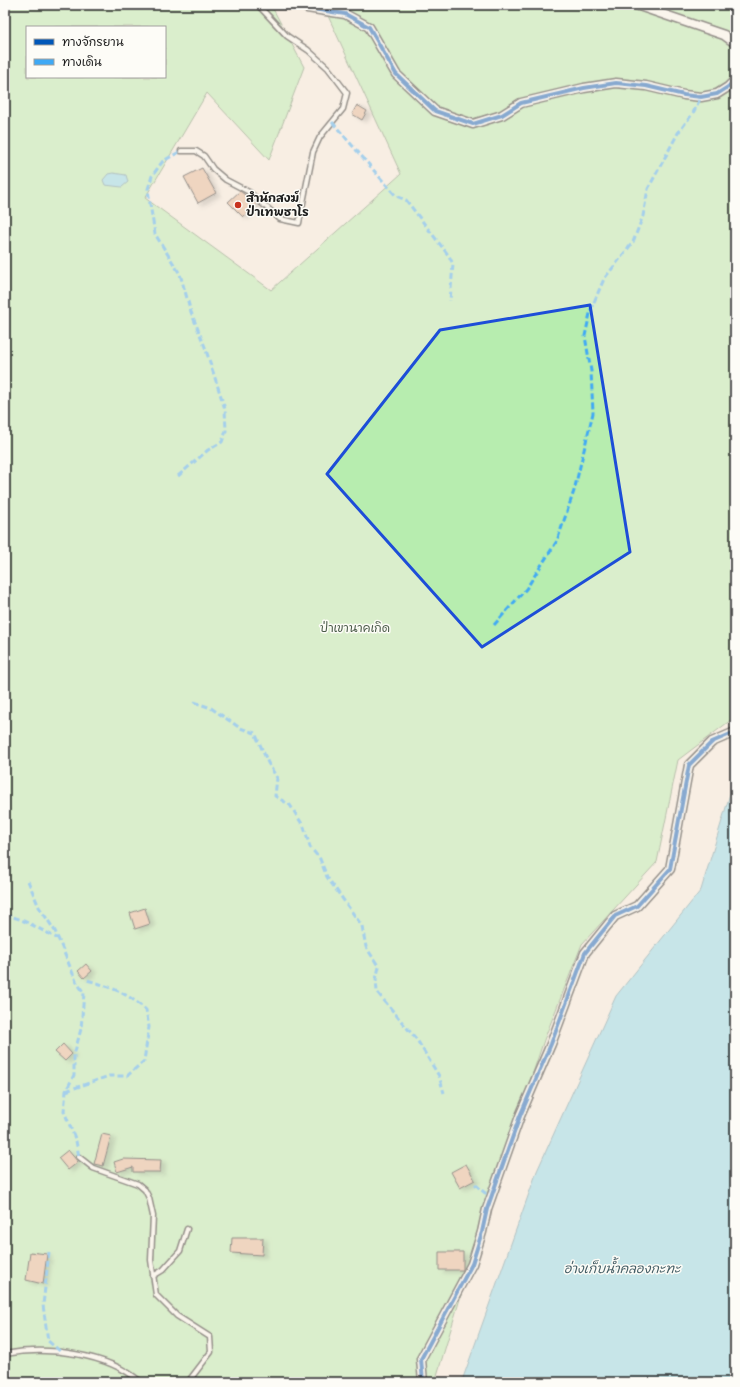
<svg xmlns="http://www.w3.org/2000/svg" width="740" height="1387" font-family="Pangolin,'Playpen Sans Thai',sans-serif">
  <defs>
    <filter id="shadow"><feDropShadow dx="4.5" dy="2.5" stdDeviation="2" flood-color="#0004"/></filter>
  </defs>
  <rect width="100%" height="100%" fill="#f8eee3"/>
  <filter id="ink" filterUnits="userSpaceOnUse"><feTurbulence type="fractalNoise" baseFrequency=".025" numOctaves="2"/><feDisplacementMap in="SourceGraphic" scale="8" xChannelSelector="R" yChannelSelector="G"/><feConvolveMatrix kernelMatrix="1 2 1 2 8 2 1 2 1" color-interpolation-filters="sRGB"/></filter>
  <g filter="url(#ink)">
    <path fill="#b7edaf" stroke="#6a8466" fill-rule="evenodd" d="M5 5H271L304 67 269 160 207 93 145 198 271 290 401 174 323 5H735V717L678 760 657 862 582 944 544 1040 487 1209 435 1382H5ZM27 27H165V77H27Z"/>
    <path fill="#8dd9ee" stroke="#608d9a" d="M113 173 126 175 128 182 122 187 105 185 103 180 108 174Z
      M735 790V1382H465L463 1378 537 1171 616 996 701 890 730 794Z"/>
    <path fill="#e4b595" stroke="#1c1c1c" filter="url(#shadow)" d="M357 105 367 111 362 120 352 114Z
      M202 168 216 193 198 203 184 177Z
      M240 191 257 204 243 217 228 202Z
      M145 908 150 924 135 929 130 913Z
      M86 964 92 971 84 978 78 971Z
      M63 1044 72 1054 65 1061 55 1052Z
      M102 1134 111 1136 103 1166 94 1164Z
      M68 1150 78 1162 68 1170 58 1158Z
      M123 1159 161 1160 160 1172H133V1167L117 1172 114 1162Z
      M466 1164 475 1180 460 1188 451 1172Z
      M232 1238H263L262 1255 231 1253Z
      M30 1252 47 1254 43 1284 26 1280Z
      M439 1252H463V1270H439Z"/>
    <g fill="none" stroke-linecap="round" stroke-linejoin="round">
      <defs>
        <path id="lane" d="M181 151H196L204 156 213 169 226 180 249 192 280 219 299 223 313 152 320 137 343 109 347 93 328 68 308 50 287 36 258 5
          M79 1157 93 1168 138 1184 145 1190 149 1198 153 1216 151 1260 156 1295 177 1316 210 1337 211 1352 188 1382
          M153 1276 163 1270 180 1251 187 1229
          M5 1354C47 1346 107 1353 141 1382"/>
        <path id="street" d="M302 5 307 8 345 14 369 27 396 74 435 111 473 124 502 115 521 103 584 88 616 83 646 86 684 95 701 97 717 94 728 87 735 80
          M636 5 724 35 735 43
          M423 1382 421 1359 472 1264 482 1232 487 1209 520 1116 551 1044 585 953 615 916 637 906 670 869 689 765 712 742 735 732"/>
      </defs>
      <use href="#lane" stroke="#1c1c1c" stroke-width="7"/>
      <use href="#street" stroke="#1c1c1c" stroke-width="11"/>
      <use href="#lane" stroke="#fdfcf7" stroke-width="4"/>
      <use href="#street" stroke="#fdfcf7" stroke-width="8"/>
      <path stroke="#3fa9f5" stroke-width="3" stroke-dasharray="6 3" stroke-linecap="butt" d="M332 122 396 196 406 200 449 256 453 264 450 301
        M178 476 208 450 222 442 226 431 225 409 205 347 191 312 180 274 155 234 150 204 148 189 152 176 163 161 181 151
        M494 625 526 589 557 541 574 491 593 413 591 371 585 336 591 309 604 279 633 242 643 216 648 189 678 133 693 113 701 97
        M194 702 211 708 240 728 255 733 268 763 277 778 275 796 290 805 304 827 310 847 320 859 327 877 362 926 366 947 379 967 376 979 377 992 417 1040 439 1076 444 1093
        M28 881 39 907 55 931 76 981 84 993 81 1029 74 1055V1075L66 1091 64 1111 76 1141 79 1157
        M5 916C18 915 44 932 57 938
        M66 1091 109 1076H127L144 1061 149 1027 146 1010C127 993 112 987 87 980
        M475 1184 485 1193 494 1191
        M49 1252 43 1305 48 1341 60 1351"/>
      <defs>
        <path id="cycleway" d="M302 5 307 8 345 14 369 27 396 74 435 111 473 124 502 115 521 103 584 88 616 83 646 86 684 95 701 97 717 94 728 87 735 80
          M423 1382 421 1359 472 1264 482 1232 487 1209 520 1116 551 1044 585 953 615 916 637 906 670 869 689 765 712 742 735 732"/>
      </defs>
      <use href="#cycleway" stroke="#fdfcf7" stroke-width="6"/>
      <use href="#cycleway" stroke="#0057b8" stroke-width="4"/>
    </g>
  </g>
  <path d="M0 0H740V1387H0ZM590 305 630 552 482 647 327 474 440 330Z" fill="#f8eee3" fill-opacity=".55" fill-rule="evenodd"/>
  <path fill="none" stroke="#1d4ed8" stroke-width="3" stroke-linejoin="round" d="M590 305 630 552 482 647 327 474 440 330Z"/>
  <circle fill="#c8321e" stroke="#fdfcf7" stroke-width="1.5" cx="238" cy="205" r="4"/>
  <g text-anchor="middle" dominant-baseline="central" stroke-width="3" stroke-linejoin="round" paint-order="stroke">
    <g font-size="12" font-weight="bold" fill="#1c1c1c" stroke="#fdfcf7" text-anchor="start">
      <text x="246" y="198">สำนักสงฆ์<tspan x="246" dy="14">ป่าเทพธาโร</tspan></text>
    </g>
    <g font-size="12" fill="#4a5b48" stroke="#fdfcf7">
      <text x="355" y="628">ป่าเขานาคเกิด</text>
    </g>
    <g font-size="13" font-style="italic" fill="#445e66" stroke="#fdfcf7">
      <text x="622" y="1269">อ่างเก็บน้ำคลองกะทะ</text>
    </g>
  </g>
  <rect width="740" height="1387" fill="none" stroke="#fdfcf7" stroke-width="20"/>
  <rect x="10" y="10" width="720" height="1367" fill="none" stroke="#1c1c1c" stroke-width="1.5" filter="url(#ink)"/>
  <rect x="26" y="26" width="140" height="52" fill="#fdfcf7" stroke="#a3a29f"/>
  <rect x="34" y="39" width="20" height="6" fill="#0057b8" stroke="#a3a29f"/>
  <text x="62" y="46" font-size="12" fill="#1c1c1c">ทางจักรยาน</text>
  <rect x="34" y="59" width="20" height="6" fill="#3fa9f5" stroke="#a3a29f"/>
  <text x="62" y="66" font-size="12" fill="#1c1c1c">ทางเดิน</text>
</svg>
